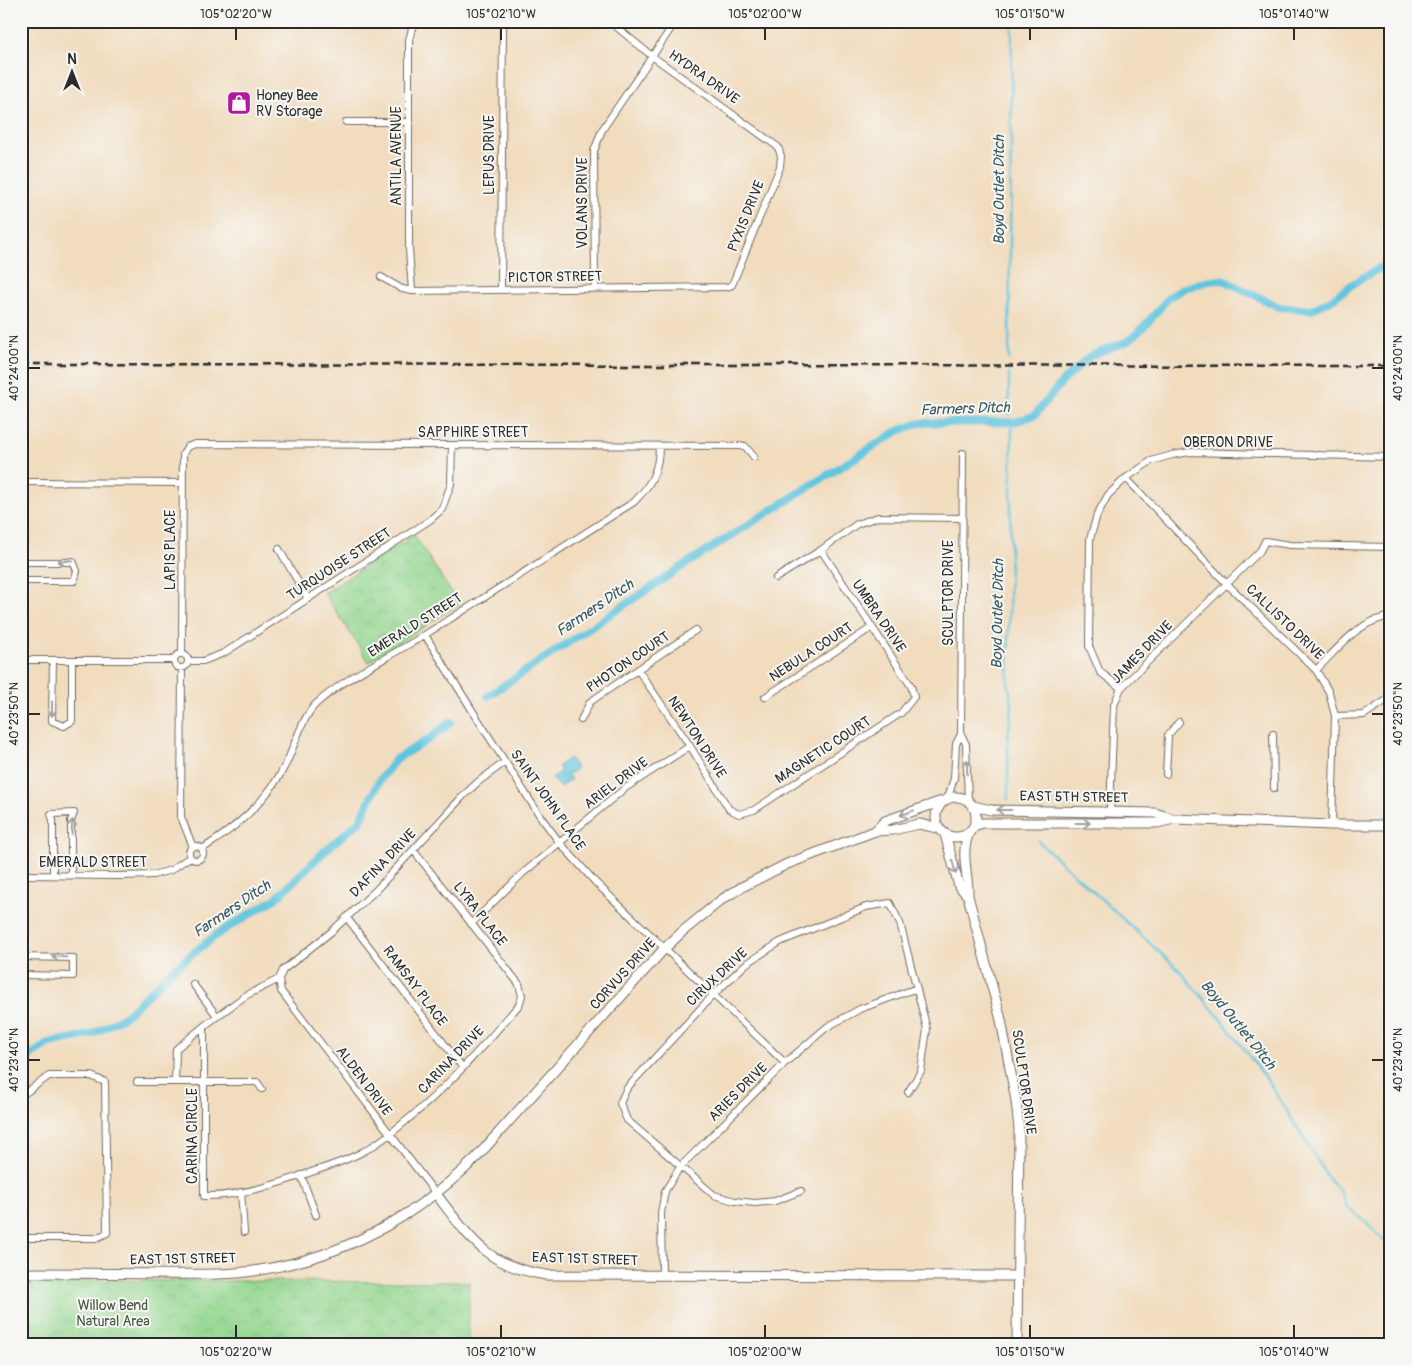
<svg xmlns="http://www.w3.org/2000/svg" width="1412" height="1365" font-family="Pangolin,sans-serif">
  <defs>
    <pattern id="park-crowns" width="20" height="18" patternUnits="userSpaceOnUse" patternTransform="scale(1.25)"><rect width="20" height="18" fill="#94d790"/><path d="M2 6a3 3 0 1 1 6 0M12 15a3 3 0 1 1 6 0" fill="none" stroke="#80b97c"/></pattern>
    <pattern id="water-ripples" width="26" height="14" patternUnits="userSpaceOnUse" patternTransform="scale(1.25)"><rect width="26" height="14" fill="#60c5de"/><path d="M2 4q2-2 4 0t4 0M15 11q2-2 4 0t4 0" fill="none" stroke="#54a9bf"/></pattern>
  </defs>
  <rect width="100%" height="100%" fill="#f6f6f2"/>
  <filter id="ink" filterUnits="userSpaceOnUse"><feTurbulence type="fractalNoise" baseFrequency=".02" numOctaves="2"/><feDisplacementMap in="SourceGraphic" scale="10" xChannelSelector="R" yChannelSelector="G"/><feConvolveMatrix kernelMatrix="1 2 1 2 8 2 1 2 1" color-interpolation-filters="sRGB"/></filter>
  <filter id="wash" filterUnits="userSpaceOnUse"><feTurbulence type="fractalNoise" baseFrequency=".0096" numOctaves="4" result="noise"/><feDisplacementMap in="SourceGraphic" scale="20" xChannelSelector="R" yChannelSelector="G"/><feGaussianBlur stdDeviation="1.12" result="paint"/><feColorMatrix in="noise" values="0 0 0 0 0 0 0 0 0 0 0 0 0 0 0 0 0 1.4 0 .05"/><feComposite in="paint" operator="in"/></filter>
  <g filter="url(#wash)">
    <rect width="100%" height="100%" fill="#f1dcbe"/>
    <path fill="url(#park-crowns)" stroke="#60815e" d="M414 535 459 604 369 662 324 593Z
      M21 1280 469 1282V1344H21Z"/>
    <path fill="url(#water-ripples)" stroke="#467884" d="M569 758 577 768 568 775 571 779 560 788 552 778 561 771 558 766Z"/>
    <g fill="none" stroke-linecap="round" stroke-linejoin="round">
      <path stroke="#60c5de" stroke-width="2.5" d="M1009 359 1012 21
        M1009 374V415
        M1008 799V739L1012 705 1008 683 1012 428
        M1038 841 1180 971 1220 1018 1269 1082 1330 1181 1340 1190 1346 1206 1368 1224 1391 1248"/>
      <path stroke="#60c5de" stroke-width="8" d="M488 696 689 562 898 431 919 423 1015 422 1035 415 1063 381 1090 356 1128 341 1144 327 1169 297 1185 288 1209 281 1223 280 1279 307 1311 310 1331 300 1357 281 1391 262
        M21 1062 49 1043 93 1034 125 1016 178 965 219 933 275 899 328 848 360 821 379 781 396 759 429 739 451 722"/>
    </g>
  </g>
  <g filter="url(#ink)">
    <g fill="none" stroke-linecap="round" stroke-linejoin="round">
      <defs>
        <path id="street" d="M346 122H409
          M381 277 402 289 412 291 727 287 732 285 780 167 781 156 778 147 652 56 609 21
          M595 289 594 151 602 130 676 21
          M501 290 503 27 501 21
          M412 291 409 249V40L414 21
          M1126 478 1227 584 1316 670 1329 692 1335 716 1332 825
          M21 482 183 483
          M279 549 308 599
          M21 562H67L73 561 77 571 74 581H21
          M776 578 821 550 857 524 878 517 962 518
          M425 635 484 729 540 816 560 843 596 883 785 1063
          M182 654 183 454 187 447 195 444 745 446 754 457
          M174 661a7 7 0 1 1 14 0a7 7 0 1 1-14 0Z
          M21 660H174
          M53 660 52 721 64 726 72 721V660
          M188 661H203L224 653 430 520 442 509 451 484 452 445
          M182 668 181 817 193 847
          M638 670 690 746 729 809 739 814 754 810 901 713 914 697 911 686 821 550
          M1316 670C1337 650 1360 618 1391 617
          M1121 688 1100 672 1089 646 1090 539 1097 515 1108 495 1126 478 1151 461 1172 455 1190 452 1391 457
          M765 697 871 628
          M1335 716 1364 715 1391 697
          M581 720 590 702 696 630
          M961 734 966 744 968 801
          M1273 734 1274 788
          M1166 774 1168 735 1179 722
          M948 798 954 778 956 744 961 734 963 453
          M1110 811 1114 705 1121 688 1260 551 1265 541 1290 545 1391 547
          M189 853a7 7 0 1 1 14 0a7 7 0 1 1-14 0Z
          M202 849C236 828 268 800 286 764 294 747 303 715 317 703 349 675 390 657 426 634 496 591 564 546 634 502 651 485 659 470 659 446
          M21 875 120 876 153 875 171 870 190 857
          M53 875V820L51 814 74 813 71 821V875
          M347 918 463 1068
          M471 924 522 874 624 789 690 746
          M21 957 73 958V976L21 975
          M279 979 245 996 204 1026V1196C234 1197 268 1187 297 1177 319 1169 343 1163 364 1151 380 1143 394 1131 407 1120 449 1086 483 1046 519 1005L522 996 519 984 414 851
          M193 984 217 1016
          M137 1082H257L262 1089
          M175 1082 176 1049 204 1026
          M21 1096 49 1076H91L105 1082 107 1233 96 1238H21
          M301 1175 316 1215
          M801 1191 775 1201 755 1203 735 1201 714 1195 627 1120 620 1103 627 1088 713 995 746 964 780 942 866 907 890 903 900 923 927 1029 921 1071 908 1092
          M241 1192 244 1232
          M436 1194 281 991 279 979 283 970 331 932 376 890 464 795 478 782 505 762
          M662 1276 661 1213 665 1191 680 1167 785 1063 827 1027 860 1009 917 988"/>
        <path id="secondary" d="M936 817a20 20 0 1 1 40 0a20 20 0 1 1-40 0Z
          M973 806 991 810 1155 813 1174 819 1332 825H1391
          M974 826 982 823H1157L1174 819
          M875 831 885 821 942 801
          M970 831C959 852 969 874 968 896L1001 1020 1016 1101 1019 1129 1017 1344
          M945 834 959 886 968 896
          M436 1194C471 1239 486 1266 546 1275L1016 1276
          M21 1273C66 1273 110 1273 154 1274 189 1274 225 1276 260 1270 345 1256 414 1218 475 1159L664 949 682 932 721 900 742 887 787 864 875 831 893 830 919 824 938 828"/>
      </defs>
      <use href="#street" stroke="#70695e" stroke-width="8"/>
      <use href="#secondary" stroke="#70695e" stroke-width="11"/>
      <use href="#street" stroke="#fff" stroke-width="6"/>
      <use href="#secondary" stroke="#fff" stroke-width="9"/>
      <path stroke="#2b2b2b" stroke-width="2.5" stroke-dasharray="8 4" stroke-linecap="butt" d="M21 364 1391 366"/>
    </g>
    <defs><path id="oneway-shaft" d="M-6 0H5M1.5-3L5.5 0L1.5 3" fill="none" stroke-width="1.6" stroke-linecap="round" stroke-linejoin="round" transform="scale(1.25)"/></defs>
    <g stroke="#a0a0a0">
      <use href="#oneway-shaft" transform="translate(65 561) rotate(175)"/>
      <use href="#oneway-shaft" transform="translate(52 709) rotate(90)"/>
      <use href="#oneway-shaft" transform="translate(967 767) rotate(-91)"/>
      <use href="#oneway-shaft" transform="translate(1004 810) rotate(180)"/>
      <use href="#oneway-shaft" transform="translate(907 813) rotate(160)"/>
      <use href="#oneway-shaft" transform="translate(1083 823)"/>
      <use href="#oneway-shaft" transform="translate(72 827) rotate(-87)"/>
      <use href="#oneway-shaft" transform="translate(954 867) rotate(75)"/>
      <use href="#oneway-shaft" transform="translate(59 957) rotate(-178)"/>
    </g>
  </g>
  <path fill="none" stroke="#2b2b2b" stroke-width="2" d="M236 28V40M501 28V40M765 28V40M1030 28V40M1294 28V40M28 368H40M1372 368H1384M28 714H40M1372 714H1384M28 1060H40M1372 1060H1384M236 1325V1338M501 1325V1338M765 1325V1338M1030 1325V1338M1294 1325V1338"/>
  <defs>
    <symbol id="shop-square" viewBox="-11 -11 22 22"><rect x="-9" y="-9" width="18" height="18" rx="4" fill="#b5179e" stroke="#f6f6f2"/><path d="M-5-2.5h2.3a2.7 3.5 0 0 1 5.4 0H5L5.5 6h-11ZM-1.5-2.5h3a1.5 2.3 0 0 0-3 0Z" fill="#fff"/></symbol>
  </defs>
  <g fill-rule="evenodd">
    <use href="#shop-square" x="225" y="89" width="28" height="28"/>
  </g>
  <g text-anchor="middle" dominant-baseline="central" stroke-width="4" stroke-linejoin="round" paint-order="stroke">
    <g font-size="14" fill="#2b2b2b" stroke="#f6f6f2">
      <text transform="translate(704 77) rotate(35)">HYDRA DRIVE</text>
      <text transform="translate(489 155) rotate(-90)">LEPUS DRIVE</text>
      <text transform="translate(396 156) rotate(-90)">ANTILA AVENUE</text>
      <text transform="translate(582 203) rotate(-90)">VOLANS DRIVE</text>
      <text transform="translate(746 216) rotate(-68)">PYXIS DRIVE</text>
      <text transform="translate(555 277) rotate(-1)">PICTOR STREET</text>
      <text x="473" y="432">SAPPHIRE STREET</text>
      <text x="1228" y="442">OBERON DRIVE</text>
      <text transform="translate(170 550) rotate(-90)">LAPIS PLACE</text>
      <text transform="translate(339 564) rotate(-33)">TURQUOISE STREET</text>
      <text transform="translate(948 593) rotate(-90)">SCULPTOR DRIVE</text>
      <text transform="translate(879 616) rotate(56)">UMBRA DRIVE</text>
      <text transform="translate(1285 622) rotate(44)">CALLISTO DRIVE</text>
      <text transform="translate(415 625) rotate(-32)">EMERALD STREET</text>
      <text transform="translate(811 652) rotate(-33)">NEBULA COURT</text>
      <text transform="translate(1142 652) rotate(-46)">JAMES DRIVE</text>
      <text transform="translate(628 662) rotate(-34)">PHOTON COURT</text>
      <text transform="translate(697 737) rotate(57)">NEWTON DRIVE</text>
      <text transform="translate(823 750) rotate(-33)">MAGNETIC COURT</text>
      <text transform="translate(616 783) rotate(-37)">ARIEL DRIVE</text>
      <text transform="translate(1074 797) rotate(1)">EAST 5TH STREET</text>
      <text transform="translate(548 800) rotate(55)">SAINT JOHN PLACE</text>
      <text x="93" y="862">EMERALD STREET</text>
      <text transform="translate(383 863) rotate(-46)">DAFINA DRIVE</text>
      <text transform="translate(480 914) rotate(52)">LYRA PLACE</text>
      <text transform="translate(623 974) rotate(-48)">CORVUS DRIVE</text>
      <text transform="translate(717 977) rotate(-43)">CIRUX DRIVE</text>
      <text transform="translate(415 986) rotate(53)">RAMSAY PLACE</text>
      <text transform="translate(451 1060) rotate(-46)">CARINA DRIVE</text>
      <text transform="translate(364 1081) rotate(53)">ALDEN DRIVE</text>
      <text transform="translate(1024 1082) rotate(82)">SCULPTOR DRIVE</text>
      <text transform="translate(738 1092) rotate(-45)">ARIES DRIVE</text>
      <text transform="translate(192 1136) rotate(-90)">CARINA CIRCLE</text>
      <text transform="translate(183 1259) rotate(-1)">EAST 1ST STREET</text>
      <text transform="translate(585 1259) rotate(2)">EAST 1ST STREET</text>
    </g>
    <g font-size="14" fill="#2b2b2b" stroke="#f6f6f2" text-anchor="start">
      <text x="256" y="95">Honey Bee<tspan x="256" dy="16">RV Storage</tspan></text>
    </g>
    <g font-size="14" fill="#455644" stroke="#f6f6f2">
      <text x="113" y="1305">Willow Bend<tspan x="113" dy="16">Natural Area</tspan></text>
    </g>
    <g font-size="15" font-style="italic" fill="#3b5961" stroke="#f6f6f2">
      <text transform="translate(999 190) rotate(-90)">Boyd Outlet Ditch</text>
      <text transform="translate(965 409) rotate(-2)">Farmers Ditch</text>
      <text transform="translate(595 608) rotate(-34)">Farmers Ditch</text>
      <text transform="translate(998 614) rotate(-89)">Boyd Outlet Ditch</text>
      <text transform="translate(232 909) rotate(-34)">Farmers Ditch</text>
      <text transform="translate(1238 1025) rotate(51)">Boyd Outlet Ditch</text>
    </g>
  </g>
  <rect width="1412" height="1365" fill="none" stroke="#f6f6f2" stroke-width="55"/>
  <g transform="translate(72 72)" stroke="#f6f6f2" stroke-width="4" paint-order="stroke">
  <path d="M0-4L9 19L0 12L-9 19Z" fill="#2b2b2b"/>
  <text y="-8" font-size="14" font-weight="bold" text-anchor="middle" fill="#2b2b2b">N</text>
  </g>
  <rect x="28" y="28" width="1356" height="1310" fill="none" stroke="#2b2b2b" stroke-width="2"/>
  <g font-size="12" text-anchor="middle" fill="#2b2b2b">
    <text x="236" y="18">105°02'20"W</text>
    <text x="501" y="18">105°02'10"W</text>
    <text x="765" y="18">105°02'00"W</text>
    <text x="1030" y="18">105°01'50"W</text>
    <text x="1294" y="18">105°01'40"W</text>
    <text transform="translate(14 368) rotate(-90)" y="4">40°24'00"N</text>
    <text transform="translate(1398 368) rotate(-90)" y="4">40°24'00"N</text>
    <text transform="translate(14 714) rotate(-90)" y="4">40°23'50"N</text>
    <text transform="translate(1398 714) rotate(-90)" y="4">40°23'50"N</text>
    <text transform="translate(14 1060) rotate(-90)" y="4">40°23'40"N</text>
    <text transform="translate(1398 1060) rotate(-90)" y="4">40°23'40"N</text>
    <text x="236" y="1356">105°02'20"W</text>
    <text x="501" y="1356">105°02'10"W</text>
    <text x="765" y="1356">105°02'00"W</text>
    <text x="1030" y="1356">105°01'50"W</text>
    <text x="1294" y="1356">105°01'40"W</text>
  </g>
</svg>
